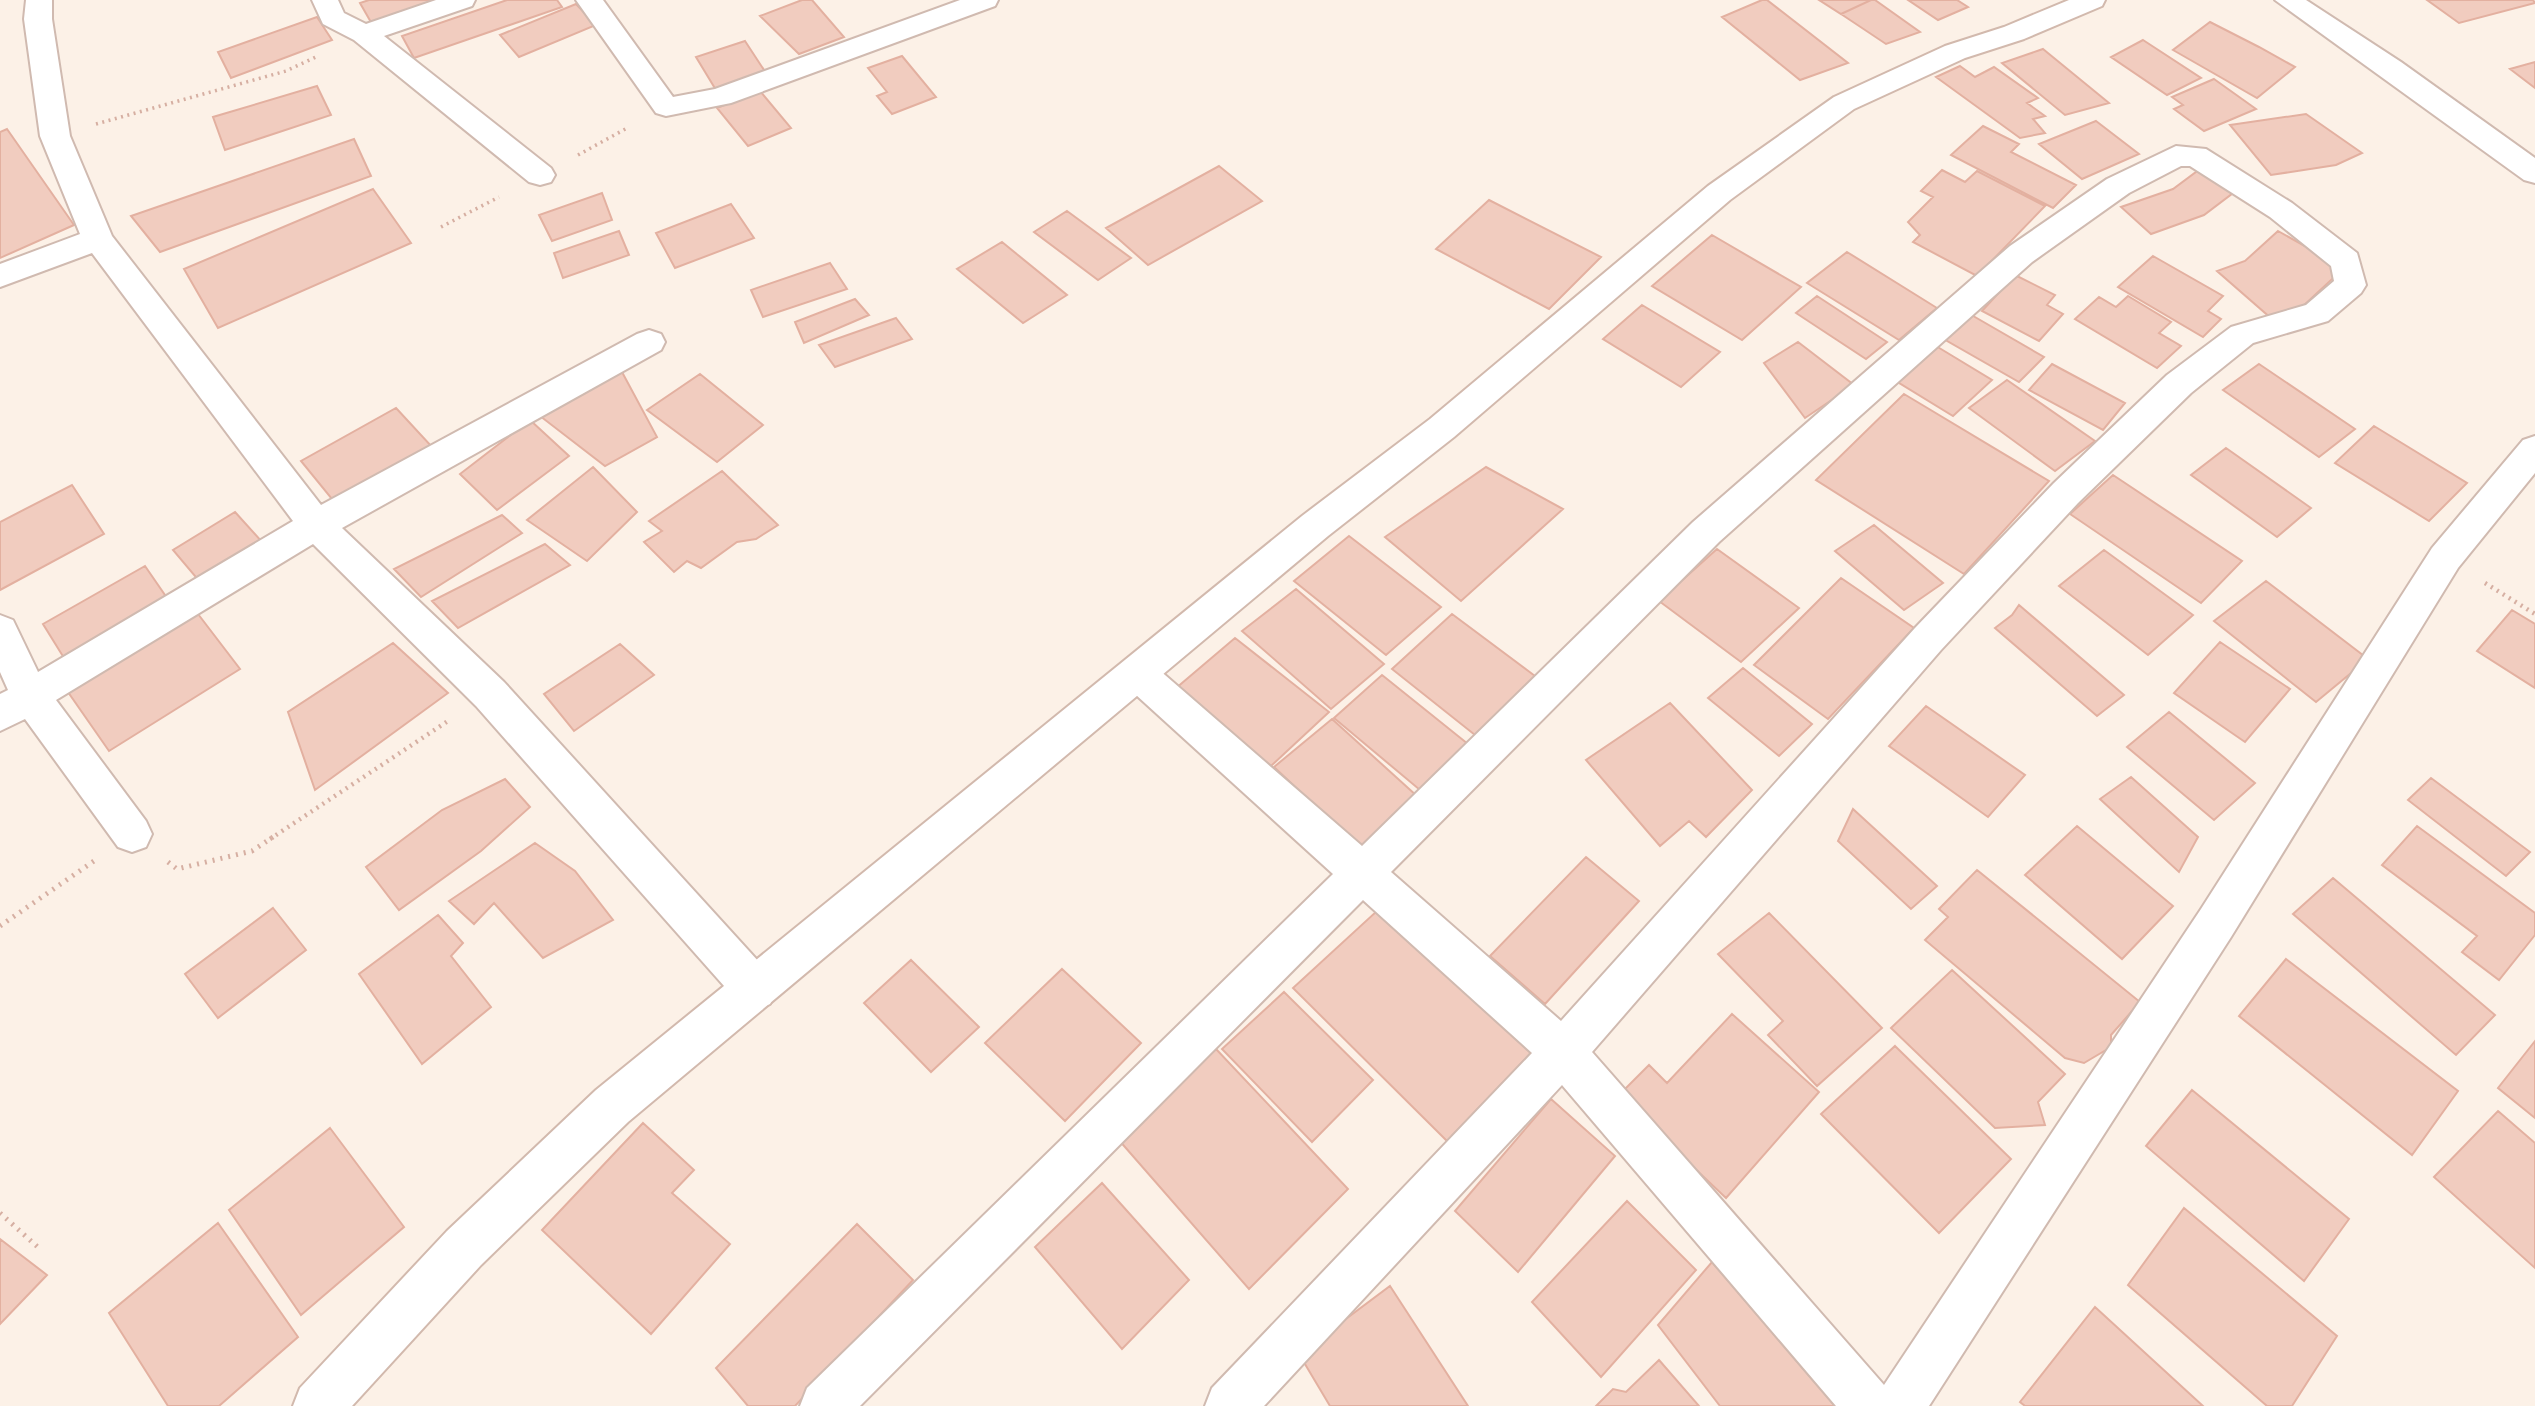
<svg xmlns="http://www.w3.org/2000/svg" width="2535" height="1406" font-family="Karla,sans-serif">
  <rect width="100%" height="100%" fill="#fcf1e7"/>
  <path fill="#f1ccbf" stroke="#e3b0a0" stroke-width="2" d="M369 0H440L372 24 360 3Z
    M507 0H557L562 7 414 58 402 36Z
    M802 0H812L844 37 799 54 760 16Z
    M1762 0H1767L1848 63 1800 80 1722 17Z
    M1819 0H1871L1841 14Z
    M1871 0H1875L1920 32 1886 44 1841 14Z
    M1908 0H1957L1968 7 1938 20Z
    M2427 0H2533L2535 3 2459 23Z
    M576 4 596 25 519 57 500 35Z
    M317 17 332 40 231 78 218 52Z
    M2210 22 2259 47 2295 67 2257 98 2173 50Z
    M2143 40 2201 78 2167 95 2111 57Z
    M745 41 766 73 716 90 696 57Z
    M2043 49 2109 103 2065 115 2002 63Z
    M902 56 936 97 892 114 877 96 887 92 868 68Z
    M2535 62V88L2510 69Z
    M1960 66 1975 77 1994 67 2038 98 2027 103 2045 116 2033 119 2045 133 2020 138 1936 77Z
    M2214 79 2256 109 2204 131 2174 109 2183 105 2172 97Z
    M317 86 331 115 225 150 213 117Z
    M760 91 791 128 748 146 717 108Z
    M2306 114 2362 153 2336 165 2271 175 2230 125Z
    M2096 121 2139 154 2082 179 2039 144Z
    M1983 126 2019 144 2011 152 2076 185 2053 208 1951 155Z
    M7 129 74 225 0 258V132Z
    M354 139 371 176 160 252 131 216Z
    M1219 166 1262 201 1148 265 1106 228Z
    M2200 169 2237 190 2204 215 2151 234 2121 207 2173 189Z
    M1942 170 1965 182 1977 171 2045 206 1977 276 1913 242 1920 235 1908 222 1933 197 1921 191Z
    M373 189 411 243 218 328 184 269Z
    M602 193 612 220 552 241 539 215Z
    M1489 200 1601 257 1549 309 1436 249Z
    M731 204 754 238 675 268 656 233Z
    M1067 211 1131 258 1098 280 1034 232Z
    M619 231 629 255 563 278 554 253Z
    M2278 231 2344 268 2301 308 2272 319 2217 271 2245 261Z
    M1712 235 1801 287 1742 340 1652 286Z
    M1002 242 1067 295 1023 323 957 269Z
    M1847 252 1937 308 1899 340 1807 283Z
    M2153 256 2223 296 2208 311 2221 319 2203 337 2118 287Z
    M830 263 847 289 763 317 751 290Z
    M2015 275 2055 295 2047 305 2063 314 2039 341 1982 311Z
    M1817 296 1887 342 1866 359 1796 313Z
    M2128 296 2171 322 2159 333 2181 346 2157 368 2075 319 2099 297 2116 307Z
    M855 299 869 315 804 343 795 322Z
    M1642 305 1720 352 1681 387 1603 339Z
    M1968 313 2044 357 2019 382 1942 338Z
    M896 318 912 339 835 367 819 345Z
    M1798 342 1854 385 1805 418 1764 363Z
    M1936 346 1992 380 1953 416 1896 381Z
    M2052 364 2125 403 2103 430 2029 390Z
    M2259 364 2355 429 2319 457 2223 390Z
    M622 372 657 437 605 466 540 416Z
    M700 374 763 425 717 462 647 410Z
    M2007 380 2095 441 2055 471 1969 408Z
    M1904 394 2049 481 1964 574 1816 480Z
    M396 408 433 448 336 504 301 461Z
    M530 420 569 456 497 510 460 474Z
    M2374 426 2467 483 2429 521 2335 463Z
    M2226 448 2311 508 2277 537 2191 475Z
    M593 467 637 512 587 561 527 520Z
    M1486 467 1563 509 1461 601 1385 537Z
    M722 471 778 525 756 539 737 542 701 568 687 561 674 572 644 542 662 531 649 521Z
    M2113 475 2242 561 2201 603 2070 514Z
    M72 485 104 534 0 590V522Z
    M235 512 263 543 200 582 173 550Z
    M502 515 522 533 421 597 394 569Z
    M1874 525 1943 583 1904 610 1835 551Z
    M1349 536 1441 607 1386 655 1294 581Z
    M545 544 570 565 458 628 432 601Z
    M1717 549 1799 608 1741 662 1659 601Z
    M2104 550 2193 615 2148 655 2059 586Z
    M145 566 167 598 64 658 43 624Z
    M1841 578 1914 628 1828 719 1754 665Z
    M2266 581 2368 659 2316 702 2214 621Z
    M1296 589 1384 664 1331 709 1242 631Z
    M2019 605 2124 695 2097 716 1995 628 2012 615Z
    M2512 610 2535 624V688L2477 651Z
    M198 614 240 669 109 751 68 692Z
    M1452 614 1535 676 1475 735 1392 669Z
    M1235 638 1329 712 1271 766 1175 689Z
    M2220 642 2290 689 2245 742 2174 693Z
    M393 643 448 693 315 790 288 712Z
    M620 644 654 675 574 731 544 694Z
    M1743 668 1812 724 1779 756 1708 698Z
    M1382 675 1468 744 1420 790 1334 718Z
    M1670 703 1752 790 1706 837 1689 821 1660 846 1586 760Z
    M1926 706 2025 775 1988 817 1889 746Z
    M2169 712 2255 783 2214 820 2127 747Z
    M1332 719 1418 797 1360 848 1274 767Z
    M2131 777 2198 837 2179 872 2100 799Z
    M2431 778 2530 852 2506 876 2408 800Z
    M505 779 530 807 481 851 399 910 366 867 442 810Z
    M1853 809 1937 886 1911 909 1838 841Z
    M2077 826 2173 906 2122 959 2025 875Z
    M2417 826 2535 913V935L2499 980 2462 952 2477 936 2382 865Z
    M535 843 575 871 613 920 543 958 494 903 474 924 449 901Z
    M1586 857 1639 901 1545 1004 1490 956Z
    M1977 870 2140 1002 2111 1035V1047L2084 1063 2065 1058 1925 940 1948 917 1939 909Z
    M2333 878 2495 1015 2456 1055 2293 914Z
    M273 908 306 950 218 1018 185 974Z
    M1378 910 1531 1053 1447 1141 1293 988Z
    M1769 913 1882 1028 1817 1086 1768 1035 1783 1021 1718 954Z
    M438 915 463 943 451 956 491 1007 422 1064 359 974Z
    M2286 959 2458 1091 2412 1155 2239 1016Z
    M911 960 979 1027 931 1072 864 1003Z
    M1062 969 1141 1043 1065 1121 985 1043Z
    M1952 970 2065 1074 2038 1102 2045 1125 1995 1128 1891 1028Z
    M1284 992 1373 1080 1312 1142 1222 1049Z
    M1732 1014 1819 1092 1726 1198 1618 1096 1649 1065 1667 1083Z
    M2535 1041V1118L2498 1088Z
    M1895 1046 2011 1159 1939 1233 1821 1114Z
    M1216 1049 1348 1189 1249 1289 1118 1139Z
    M2192 1090 2349 1219 2304 1281 2146 1146Z
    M1551 1099 1615 1156 1518 1272 1455 1211Z
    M2498 1111 2535 1143V1268L2434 1177Z
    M643 1123 694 1170 672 1193 730 1244 651 1334 542 1230Z
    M330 1128 404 1227 301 1315 229 1210Z
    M1102 1183 1189 1280 1122 1349 1035 1247Z
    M1627 1201 1696 1270 1601 1377 1532 1302Z
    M2184 1208 2337 1336 2292 1406H2267L2128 1285Z
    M218 1223 298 1337 219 1406H168L109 1313Z
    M857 1224 913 1280 795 1406H748L716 1368Z
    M0 1239 47 1275 0 1324Z
    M1712 1262 1835 1406H1720L1658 1325Z
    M1390 1286 1468 1406H1330L1299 1354Z
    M2095 1307 2203 1406H2025L2020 1402Z
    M1659 1360 1699 1406H1596L1613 1389 1626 1392Z"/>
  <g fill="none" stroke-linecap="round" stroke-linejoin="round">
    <defs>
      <path id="street" d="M26 0H52V19L70 136 112 236 321 505 637 334 649 330 661 334 665 342 661 350 342 528 504 682 770 974 777 989 770 1004 755 1010 740 1004 476 706 313 544 56 700 146 821 152 834 146 847 132 852 118 847 25 719 0 731V694L8 690 0 672V615L13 620 38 672 293 521 92 253 0 287V264L80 234 40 136 24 19Z
        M312 0H338L344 13 366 24 436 0H475L472 6 384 36 551 168 555 175 551 182 540 185 529 182 354 40 323 24Z
        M576 0H603L673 97 715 89 960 0H998L995 6 731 103 666 116 656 113Z
        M2275 0H2306L2401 62 2535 158V183L2524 180Z
        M2176 146 2206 149 2292 203 2357 253 2366 285 2361 293 2328 321 2253 343 2191 393 2078 503 1941 650 1592 1052 1884 1385 2201 909 2432 548 2523 440 2535 436V473L2458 568 2231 937 1929 1406H1836L1562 1085 1264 1406H1205L1212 1388 1532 1053 1363 900 860 1406H800L807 1388 1333 874 1124 684 1118 673 1124 662 1137 657 1150 662 1362 846 1693 522 2010 246 2107 179ZM2181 166H2190L2270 217 2331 266 2334 281 2306 305 2231 327 2167 375 2054 483 1915 628 1561 1021 1391 872 1719 542 2032 262 2129 193Z"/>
      <path id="secondary" d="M2069 0H2105L2102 6 2024 39 1965 58 1854 109 1730 200 1454 437 1328 536 628 1122 481 1265 352 1406H293L300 1388 447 1231 596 1090 1302 516 1430 419 1708 186 1834 97 1945 46 2004 27Z"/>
    </defs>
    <use href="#street" stroke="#d0bab0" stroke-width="4"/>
    <use href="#secondary" stroke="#d2b9ad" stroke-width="4"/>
    <path stroke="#d6afa2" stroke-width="3.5" stroke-dasharray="2 4.5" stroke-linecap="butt" d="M96 124 286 71 318 56
      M578 155 629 127
      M441 227 499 197"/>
    <path stroke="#d6afa2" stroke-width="4.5" stroke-dasharray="2 5" stroke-linecap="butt" d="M2485 583 2535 614
      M270 839 448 721"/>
    <path stroke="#d6afa2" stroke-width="5" stroke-dasharray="2 6" stroke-linecap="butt" d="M168 862 177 869 252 851 273 837
      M0 926 94 861
      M0 1213 41 1250"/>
    <use href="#street" fill="#fff" fill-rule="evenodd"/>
    <use href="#secondary" fill="#fff" fill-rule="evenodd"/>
  </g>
</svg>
